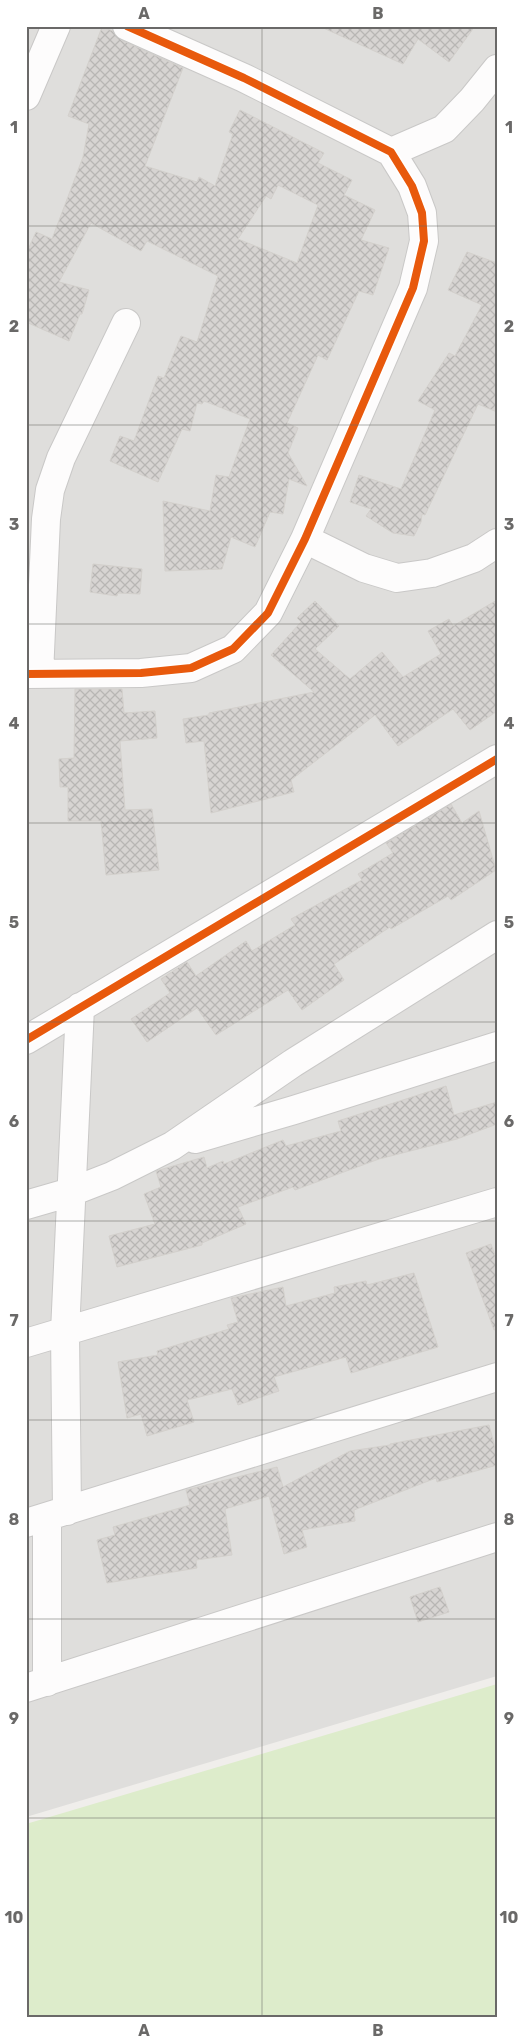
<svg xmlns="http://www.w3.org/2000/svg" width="523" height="2044" font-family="Rubik,sans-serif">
  <defs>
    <pattern id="building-cross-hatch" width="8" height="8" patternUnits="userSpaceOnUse" patternTransform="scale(1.25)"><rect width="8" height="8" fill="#d7d4d2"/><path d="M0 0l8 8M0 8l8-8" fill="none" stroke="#b8b6b4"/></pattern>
  </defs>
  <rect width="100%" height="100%" fill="#f0eeeb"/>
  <path fill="#dfdedc" d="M26 26H497V1676L26 1817Z"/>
  <path fill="#ddeccb" d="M497 1684V2018H26V1824Z"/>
  <path fill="url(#building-cross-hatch)" stroke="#d3d0cc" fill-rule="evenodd" d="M319 26H475L449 62 418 39 403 64Z
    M102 27 113 31 121 40 183 68 145 166 197 182 199 177 215 186 233 134 229 132 240 110 324 153 318 163 352 180 344 195 375 210 361 240 389 248 373 295 359 291 327 360 318 355 287 423 298 428 288 453 307 486 289 479 283 514 270 512 255 547 231 537 222 569 165 571 163 501 210 511 216 475 229 477 250 419 204 401 202 404 197 403 190 431 182 429 158 482 110 461 120 436 134 441 158 376 164 378 181 336 197 342 218 276 147 241 141 251 91 223 59 282 89 290 82 314H80L69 341 26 322V254L36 232 52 239 83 157 89 124 68 116ZM278 185 318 205 297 263 238 239 266 196 271 199Z
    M467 252 497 263V412L478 404 425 515 422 514 421 522 414 536 393 533 366 516 371 509 350 502 359 475 401 489 435 410 418 401 449 353 455 356 482 305 448 290Z
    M93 564 142 569 140 594 118 593 117 596 90 592Z
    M497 600V711L470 730 453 709 398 746 375 715 291 780 294 792 211 813 204 741 186 743 183 719 209 715V713L314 692 271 655 301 622 297 618 315 601 339 626 315 649 350 679 382 652 403 677 441 654 428 631 449 619 453 626Z
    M75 689H122L124 713 155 711 157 738 120 741 125 810 152 809 159 870 106 875 101 821H68V787H60L59 759 74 758Z
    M451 804 462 823 479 811 496 870 451 900 448 896 391 929 390 927 334 964 344 980 302 1010 288 990 216 1035 197 1008 147 1042 131 1019 170 993 161 979 187 962 196 976 246 941 252 951 295 925 291 919 362 880 358 874 393 853 386 843Z
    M446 1086 454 1115 497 1102V1124L457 1139 379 1159 295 1190 293 1187 238 1207 246 1224 202 1243V1245L117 1267 109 1236 155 1224 144 1194 161 1187 156 1171 204 1157 207 1168 223 1161 224 1164 283 1140 286 1146 341 1131 338 1121Z
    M491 1244 497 1261V1329L494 1330 466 1253Z
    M414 1273 438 1347 351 1373 346 1357 274 1377 279 1391 238 1405 232 1389 187 1400 194 1422 147 1436 141 1414 127 1418 118 1362 158 1355 157 1351 229 1329 227 1325 238 1322 231 1298 283 1287 286 1306 335 1293 334 1287 366 1281 367 1285Z
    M489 1425 497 1455V1465L437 1482 436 1478 354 1510 355 1521 302 1530 307 1547 284 1554 269 1496 225 1509 232 1555 196 1560 197 1568 107 1583 97 1540 115 1535 113 1527 190 1505 186 1490 277 1467 283 1487 350 1451 390 1445V1444Z
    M440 1587 449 1612 418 1622 410 1597Z"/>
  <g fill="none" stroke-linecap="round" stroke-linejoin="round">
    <defs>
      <path id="street" d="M26 96 56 26
        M391 152 444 129 472 100 497 69
        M305 539 364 568 397 578 432 573 474 558 497 543
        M26 674 141 673 191 668 233 649 268 613 305 539 413 288 424 241 422 213 412 186 391 152 244 78 127 26
        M39 674 46 519 50 490 61 458 126 323
        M26 1040 497 759
        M195 1139 294 1110 497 1046
        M26 1205 71 1192 112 1176 172 1146 293 1063 497 935
        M26 1343 497 1202
        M67 1511 65 1332 80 1007
        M47 1517V1682
        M26 1523 497 1377
        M26 1688 497 1537"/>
    </defs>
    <use href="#street" stroke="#c9c8c7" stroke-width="30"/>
    <use href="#street" stroke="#fdfcfc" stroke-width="28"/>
    <defs>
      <path id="cycleway" d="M26 674 141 673 191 668 233 649 268 613 305 539 413 288 424 241 422 213 412 186 391 152 244 78 127 26
        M26 1040 497 759"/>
    </defs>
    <use href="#cycleway" stroke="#fff" stroke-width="11"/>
    <use href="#cycleway" stroke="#e8590c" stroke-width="8"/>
  </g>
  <path fill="none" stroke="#6a6968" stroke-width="1" stroke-opacity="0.55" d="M262 26V2018M26 226H497M26 425H497M26 624H497M26 823H497M26 1022H497M26 1221H497M26 1420H497M26 1619H497M26 1818H497"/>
  <rect width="523" height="2044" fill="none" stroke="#ffffff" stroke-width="55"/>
  <rect x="28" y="28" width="468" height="1988" fill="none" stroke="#6a6968" stroke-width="2"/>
  <g font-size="16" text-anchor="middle" font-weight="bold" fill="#6a6968">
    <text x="144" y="19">A</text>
    <text x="378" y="19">B</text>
    <text x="14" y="133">1</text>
    <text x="509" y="133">1</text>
    <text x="14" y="332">2</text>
    <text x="509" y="332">2</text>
    <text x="14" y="530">3</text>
    <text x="509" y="530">3</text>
    <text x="14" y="729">4</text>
    <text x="509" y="729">4</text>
    <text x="14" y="928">5</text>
    <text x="509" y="928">5</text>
    <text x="14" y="1127">6</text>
    <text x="509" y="1127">6</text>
    <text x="14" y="1326">7</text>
    <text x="509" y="1326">7</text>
    <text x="14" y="1525">8</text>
    <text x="509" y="1525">8</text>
    <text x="14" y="1724">9</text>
    <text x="509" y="1724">9</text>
    <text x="14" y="1923">10</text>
    <text x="509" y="1923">10</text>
    <text x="144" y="2036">A</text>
    <text x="378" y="2036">B</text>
  </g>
</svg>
